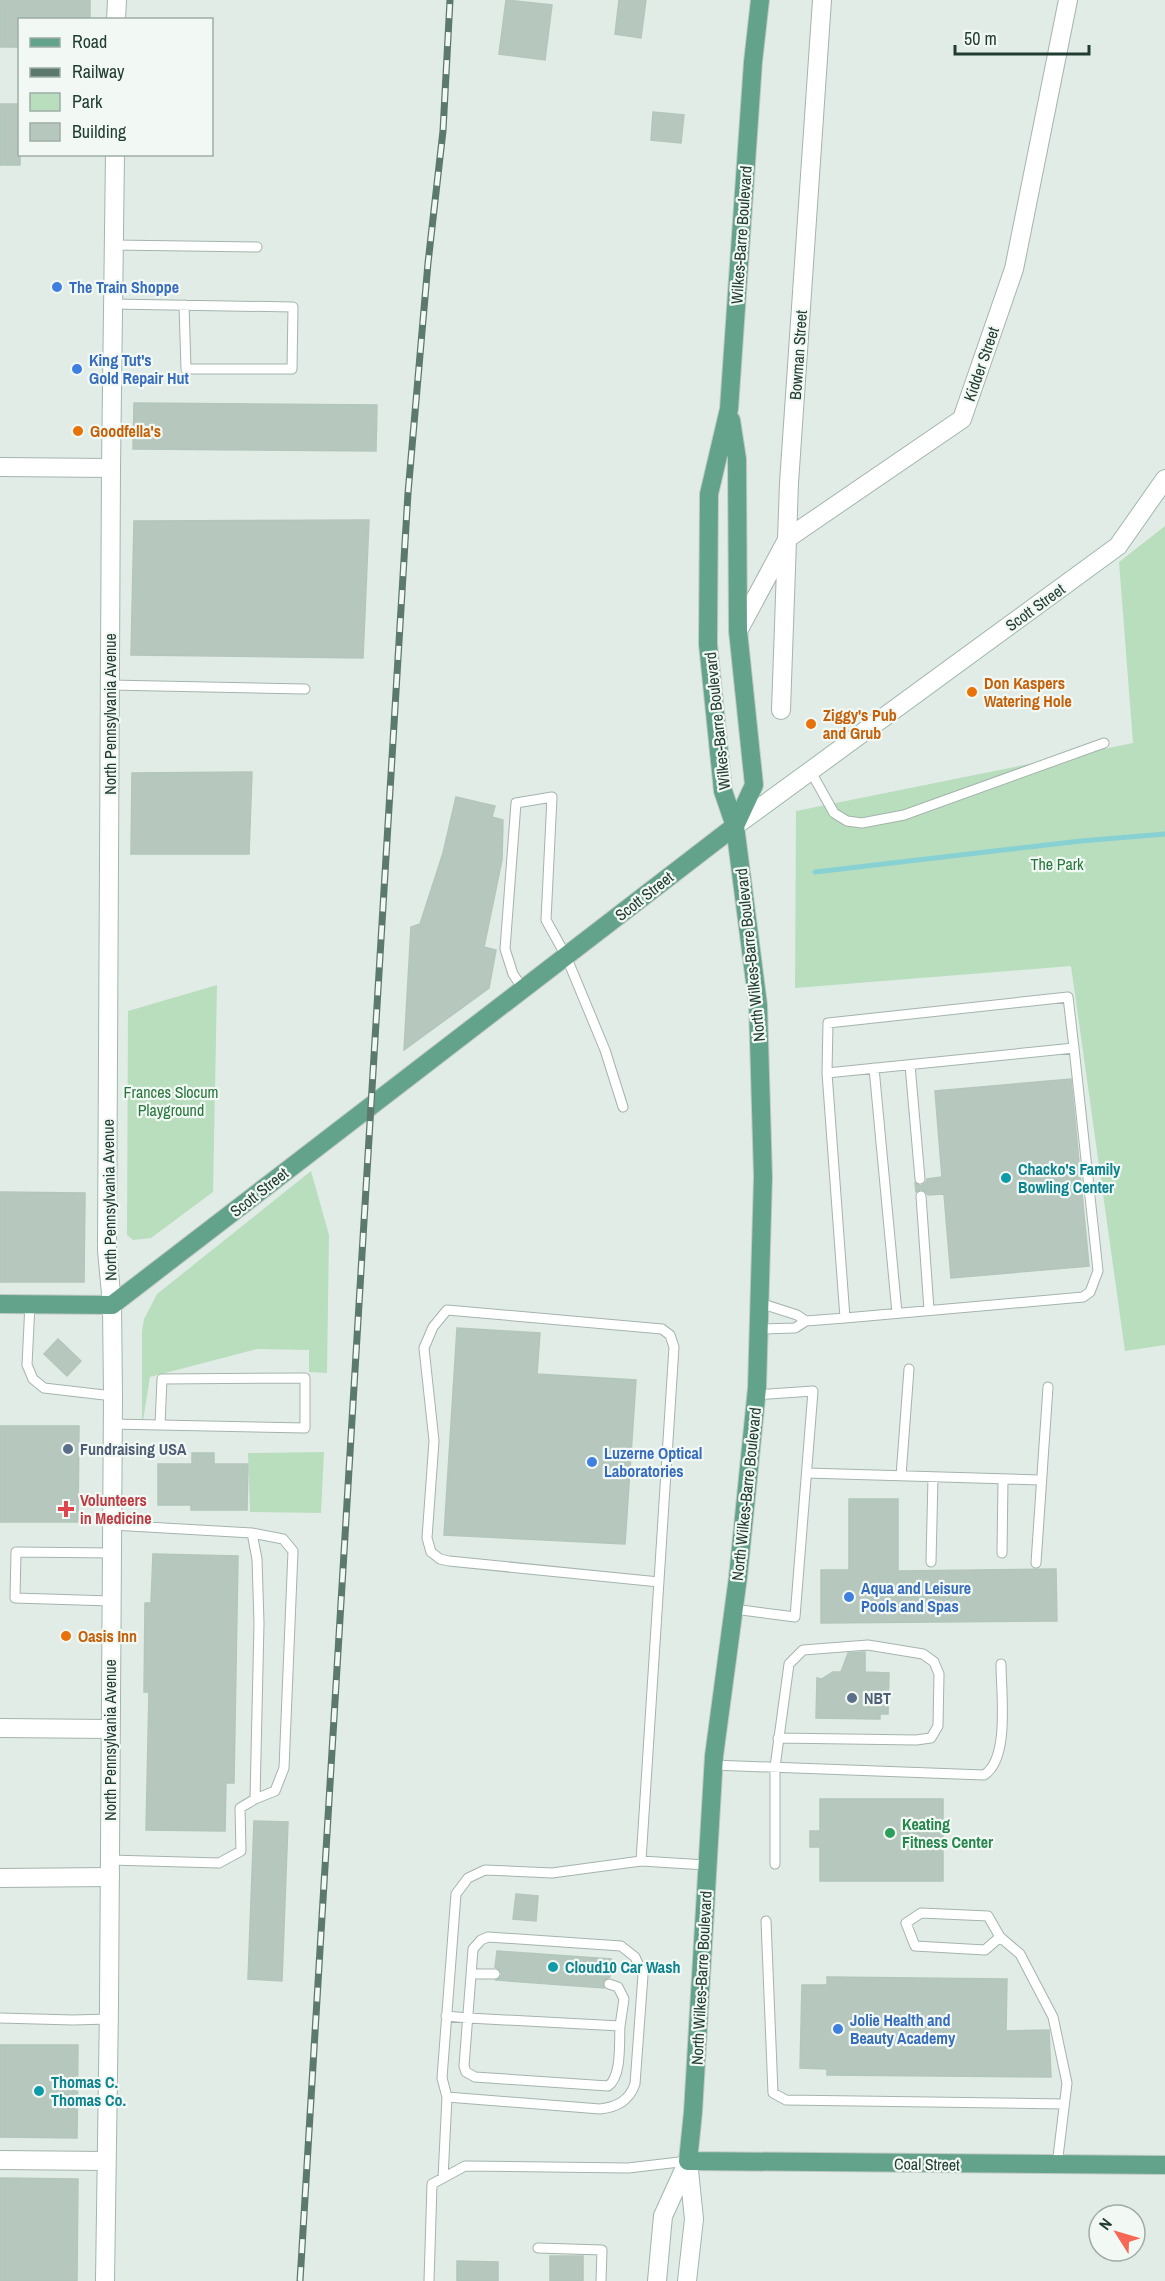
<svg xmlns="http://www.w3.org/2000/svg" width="1165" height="2281" font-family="'Archivo Narrow',sans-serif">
  <rect width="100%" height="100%" fill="#e1ece6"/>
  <path fill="#b9debe" d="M1165 526V1345L1125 1351 1071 966 795 988 796 811 1133 743 1119 562Z
    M217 985 213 1192 151 1238 133 1240 127 1235 128 1011Z
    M311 1171 329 1235 327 1373 309 1372V1350L257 1349 150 1377 142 1427V1331L144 1319 157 1294Z
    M324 1452 321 1513 250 1512 248 1453Z"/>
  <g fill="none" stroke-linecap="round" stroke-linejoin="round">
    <path stroke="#87d1d3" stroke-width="5" d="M815 872 1081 841 1165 834"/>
  </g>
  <path fill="#b6c7be" stroke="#b3c6bc" stroke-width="1.5" d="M0 0H90V20H20V47H0Z
    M506 0 552 5 545 60 499 54Z
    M619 0H646L641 38 615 34Z
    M0 104H20V165H0Z
    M653 112 684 115 681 143 651 140Z
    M134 403 377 405 376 451 133 449Z
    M369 520 363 658 131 655 134 521Z
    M252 772 249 854H131L132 773Z
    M456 797 495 806 492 817 503 820 502 860 484 947 496 950 489 988 404 1050 411 927 420 924 443 853Z
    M1071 1079 1089 1266 951 1278 944 1194 928 1195 926 1192 921 1189 916 1192 915 1183 921 1186 926 1182 927 1179 942 1177 935 1091Z
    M0 1192 85 1193 84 1282H0Z
    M457 1328 540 1333 537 1374 636 1380 625 1544 444 1535Z
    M58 1339 81 1361 67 1376 44 1354Z
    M0 1426H79L78 1522H0Z
    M192 1453H214V1464H248L247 1510H191V1505H158V1464H192Z
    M849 1499H898V1571L1056 1569 1057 1621 821 1623V1570H849Z
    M153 1554 238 1556 234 1783H226L225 1831 146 1830 149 1692H144L145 1603H151Z
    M865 1652V1672L889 1673 888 1714H880V1719L816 1718 817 1678 822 1679 833 1672H841L848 1653Z
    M820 1799H943V1881H820V1847H810V1831H820Z
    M254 1821 288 1822 282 1981 248 1979Z
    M516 1894 538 1896 536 1921 513 1919Z
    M497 1951 611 1959 610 1977 603 1981 604 1988 496 1980 502 1975 500 1970 495 1967Z
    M827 1977 1007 1979 1006 2031 1049 2030 1051 2077 827 2075V2069L800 2068 802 1985H827Z
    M0 2045H78L77 2138 0 2137Z
    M0 2178 78 2179 77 2281H0Z
    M550 2256H583V2281H550Z
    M457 2261 498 2262V2281H457Z"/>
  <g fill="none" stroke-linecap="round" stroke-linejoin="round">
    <defs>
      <path id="lane" d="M114 245 257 247
        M113 304 293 307 292 369H186L184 305
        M110 685 305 689
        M811 772 834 813 847 821 862 823 904 815 1104 743
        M523 989 513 974 505 949 516 803 552 797 546 920 566 956 605 1050 623 1107
        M910 1065 920 1179
        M874 1068 897 1313
        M827 1073 828 1023 1068 997 1074 1048
        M921 1196 929 1310
        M760 1303 797 1315 806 1321
        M30 1304 27 1365 33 1379 44 1388 113 1396
        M759 1329 795 1328 806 1321 845 1318 1083 1297 1090 1292 1098 1271 1074 1048 827 1073 845 1318
        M112 1424 305 1428V1378L162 1379 160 1425
        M807 1473 1040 1480
        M901 1476 909 1369
        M252 1533 257 1559 259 1623 255 1799
        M1002 1553 1003 1480
        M931 1562 933 1477
        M1036 1563 1048 1387
        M659 1582 449 1561 440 1559 431 1552 427 1538 434 1441 424 1348 433 1327 447 1310 662 1329 670 1335 674 1347 641 1861 706 1865
        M111 1601 15 1598 16 1552 112 1553
        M734 1609 795 1617 813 1391 756 1395
        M713 1765 984 1775C1010 1759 1001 1693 1001 1664
        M110 1860 219 1863 241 1851 240 1808 255 1799 275 1791 284 1768 293 1551 283 1539 252 1533 112 1525
        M775 1864V1767L789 1664 803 1650 868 1645 923 1654 934 1662 939 1674 938 1726 931 1738 916 1740 778 1738
        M921 1913 988 1916 1000 1937 985 1950 915 1946 906 1923Z
        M766 1921 773 2093 786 2100 1064 2104
        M1000 1937 1020 1954 1053 2017 1067 2083 1057 2165
        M471 1974H495
        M609 1984 618 1987 624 1999 620 2026
        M446 2016 468 2018 620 2026C619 2042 622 2077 608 2086L475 2077 466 2072 464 2066 473 1949 481 1940 488 1937 621 1946 635 1957 643 1975 635 2084C629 2101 617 2107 600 2109L447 2097
        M0 2018 73 2020 109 2019
        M443 2178 447 2097 442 2078 456 1894 468 1878 485 1870 552 1873 641 1861
        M538 2248 602 2250 601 2281
        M429 2281 432 2184 465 2166 628 2168 688 2161"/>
      <path id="street" d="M0 467 111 468
        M738 631 788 538 962 419 1014 269 1068 0
        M781 710 789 483 822 0
        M0 1728 110 1729
        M0 1878 110 1877
        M0 2160 106 2161"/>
      <path id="secondary" d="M116 20 117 0
        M735 826 1118 546 1165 479
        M105 2281 109 2005 113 1396 112 1305 107 1250 111 468 115 154
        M657 2281 663 2216 688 2161
        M687 2281 694 2219 688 2161"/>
      <path id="primary" d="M760 0 753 62 729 409 709 494 708 644 723 791 735 826 758 1005 763 1177 757 1388 738 1577 714 1756 693 2112 688 2161 1165 2165
        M0 1304 112 1305 735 826 754 785 738 631 737 459 731 420"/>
    </defs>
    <use href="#lane" stroke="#a4b4ac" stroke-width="11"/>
    <use href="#street" stroke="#a4b4ac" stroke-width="20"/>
    <use href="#secondary" stroke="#9fb8ac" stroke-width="20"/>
    <use href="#primary" stroke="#c1c9c6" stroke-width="20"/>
    <use href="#lane" stroke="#fff" stroke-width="9"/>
    <use href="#street" stroke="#fff" stroke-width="18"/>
    <use href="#secondary" stroke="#fff" stroke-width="18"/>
    <use href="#primary" stroke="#64a38b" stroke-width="18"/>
    <defs>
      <path id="rail" d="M300 2281 408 493 428 263 443 131 450 0"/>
    </defs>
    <use href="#rail" stroke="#5b796d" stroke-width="7"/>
    <use href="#rail" stroke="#f2f8f4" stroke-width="4.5" stroke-dasharray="14" stroke-linecap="butt"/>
  </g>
  <g fill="#3f7fe0" stroke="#f2f8f4" stroke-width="2">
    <circle cx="57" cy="287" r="6"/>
    <circle cx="77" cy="369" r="6"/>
    <circle cx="592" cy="1462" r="6"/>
    <circle cx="849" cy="1597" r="6"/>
    <circle cx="838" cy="2029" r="6"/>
  </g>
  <g fill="#e8710a" stroke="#f2f8f4" stroke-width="2">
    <circle cx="78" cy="431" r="6"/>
    <circle cx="972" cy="692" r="6"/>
    <circle cx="811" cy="724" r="6"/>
    <circle cx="66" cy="1636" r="6"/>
  </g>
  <g fill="#0f9aa8" stroke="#f2f8f4" stroke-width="2">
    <circle cx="1006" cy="1178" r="6"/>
    <circle cx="553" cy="1967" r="6"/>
    <circle cx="39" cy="2091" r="6"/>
  </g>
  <g fill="#5c6f8a" stroke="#f2f8f4" stroke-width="2">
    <circle cx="68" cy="1449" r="6"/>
    <circle cx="852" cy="1698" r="6"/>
  </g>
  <path fill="#e0444e" stroke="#f2f8f4" stroke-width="2" d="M63 1500h6v6h6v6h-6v6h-6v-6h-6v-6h6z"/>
  <circle fill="#2e9e5b" stroke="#f2f8f4" stroke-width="2" cx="890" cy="1833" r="6"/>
  <g text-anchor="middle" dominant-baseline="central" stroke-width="4.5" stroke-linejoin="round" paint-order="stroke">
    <g font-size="16" fill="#213d32" stroke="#f2f8f4">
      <text transform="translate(741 235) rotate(-86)">Wilkes-Barre Boulevard</text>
      <text transform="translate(798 355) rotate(-86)">Bowman Street</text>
      <text transform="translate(981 364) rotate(-71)">Kidder Street</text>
      <text transform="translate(1035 607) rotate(-36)">Scott Street</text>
      <text transform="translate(110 714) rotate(-90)">North Pennsylvania Avenue</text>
      <text transform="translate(717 721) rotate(-96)">Wilkes-Barre Boulevard</text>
      <text transform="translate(644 896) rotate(-38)">Scott Street</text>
      <text transform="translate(750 955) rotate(-96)">North Wilkes-Barre Boulevard</text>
      <text transform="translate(259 1192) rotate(-38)">Scott Street</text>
      <text transform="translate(109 1200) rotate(-91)">North Pennsylvania Avenue</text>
      <text transform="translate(746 1494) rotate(-84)">North Wilkes-Barre Boulevard</text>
      <text transform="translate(110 1740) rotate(-90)">North Pennsylvania Avenue</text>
      <text transform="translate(701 1978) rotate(-87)">North Wilkes-Barre Boulevard</text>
      <text transform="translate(927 2164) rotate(1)">Coal Street</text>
    </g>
    <g font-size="16" font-weight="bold" fill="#366cbe" stroke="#f2f8f4" text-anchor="start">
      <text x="69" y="287">The Train Shoppe</text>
      <text x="89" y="360">King Tut's<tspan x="89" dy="18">Gold Repair Hut</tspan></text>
      <text x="604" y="1453">Luzerne Optical<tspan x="604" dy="18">Laboratories</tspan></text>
      <text x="861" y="1588">Aqua and Leisure<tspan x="861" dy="18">Pools and Spas</tspan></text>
      <text x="850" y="2020">Jolie Health and<tspan x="850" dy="18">Beauty Academy</tspan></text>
    </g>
    <g font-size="16" font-weight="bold" fill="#c56008" stroke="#f2f8f4" text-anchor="start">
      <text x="90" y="431">Goodfella's</text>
      <text x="984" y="683">Don Kaspers<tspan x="984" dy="18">Watering Hole</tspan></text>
      <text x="823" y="715">Ziggy's Pub<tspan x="823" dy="18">and Grub</tspan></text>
      <text x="78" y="1636">Oasis Inn</text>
    </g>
    <g font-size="16" fill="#29763d" stroke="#f2f8f4">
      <text x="1057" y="864">The Park</text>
      <text x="171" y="1092">Frances Slocum<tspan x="171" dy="18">Playground</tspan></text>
    </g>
    <g font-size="16" font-weight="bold" fill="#0d838f" stroke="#f2f8f4" text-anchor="start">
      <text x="1018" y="1169">Chacko's Family<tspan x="1018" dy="18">Bowling Center</tspan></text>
      <text x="565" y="1967">Cloud10 Car Wash</text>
      <text x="51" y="2082">Thomas C.<tspan x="51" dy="18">Thomas Co.</tspan></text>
    </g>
    <g font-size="16" font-weight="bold" fill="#4e5e75" stroke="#f2f8f4" text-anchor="start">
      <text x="80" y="1449">Fundraising USA</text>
      <text x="864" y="1698">NBT</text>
    </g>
    <g font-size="16" font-weight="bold" fill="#be3a42" stroke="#f2f8f4" text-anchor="start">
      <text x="80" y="1500">Volunteers<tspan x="80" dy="18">in Medicine</tspan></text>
    </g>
    <g font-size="16" font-weight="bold" fill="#27864d" stroke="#f2f8f4" text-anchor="start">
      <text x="902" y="1824">Keating<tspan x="902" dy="18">Fitness Center</tspan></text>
    </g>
  </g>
  <rect x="18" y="18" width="195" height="138" fill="#f2f8f4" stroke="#9eada6" stroke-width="1.5"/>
  <rect x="30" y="38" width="30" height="9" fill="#64a38b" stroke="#9eada6" stroke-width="1.5"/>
  <text x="72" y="48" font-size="18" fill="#213d32">Road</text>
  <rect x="30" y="68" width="30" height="9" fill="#5b796d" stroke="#9eada6" stroke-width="1.5"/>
  <text x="72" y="78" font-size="18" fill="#213d32">Railway</text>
  <rect x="30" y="93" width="30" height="18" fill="#b9debe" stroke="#9eada6" stroke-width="1.5"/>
  <text x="72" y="108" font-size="18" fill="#213d32">Park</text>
  <rect x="30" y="123" width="30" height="18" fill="#b6c7be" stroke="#9eada6" stroke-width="1.5"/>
  <text x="72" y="138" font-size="18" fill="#213d32">Building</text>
  <g transform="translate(1117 2233) rotate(307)"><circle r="28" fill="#f2f8f4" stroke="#9eada6" stroke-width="1.5"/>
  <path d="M0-4.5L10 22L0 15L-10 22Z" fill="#f66755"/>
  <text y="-9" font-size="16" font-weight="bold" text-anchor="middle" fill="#213d32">N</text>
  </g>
  <path d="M955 45v9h134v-9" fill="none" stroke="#213d32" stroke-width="3"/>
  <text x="964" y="45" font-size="18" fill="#213d32" stroke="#f2f8f4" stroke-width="4.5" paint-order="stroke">50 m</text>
</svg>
